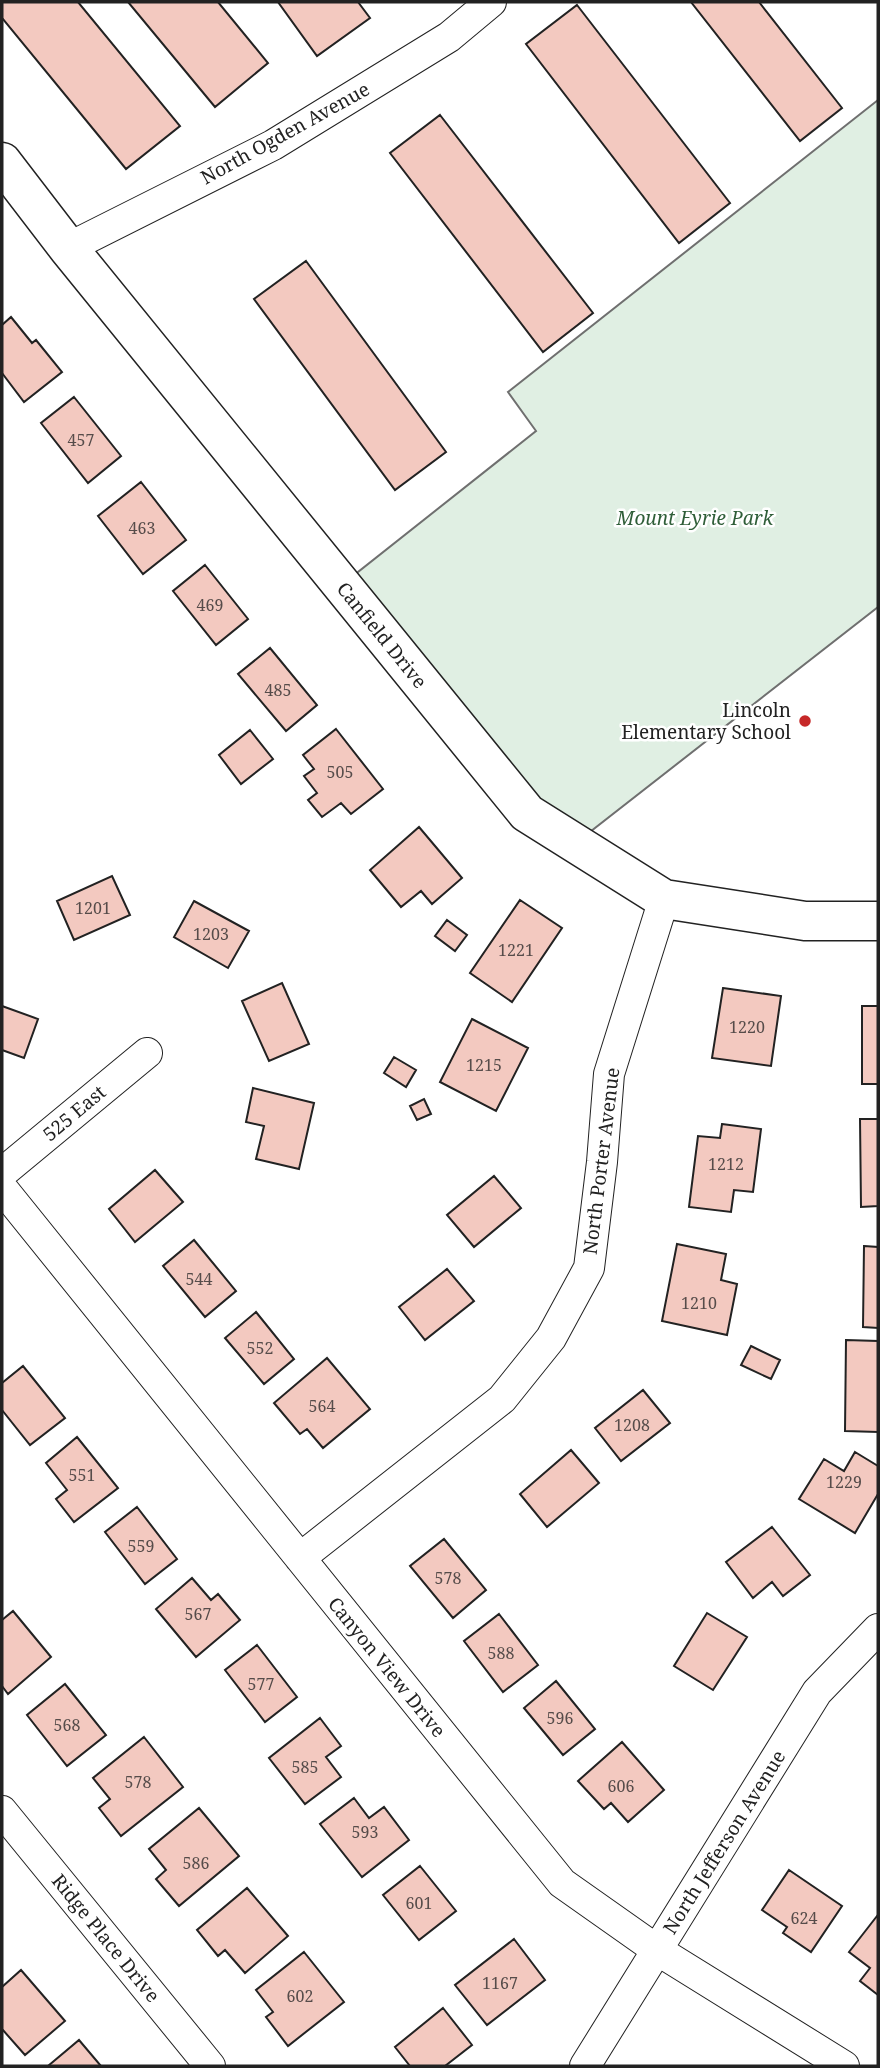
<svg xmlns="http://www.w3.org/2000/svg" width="880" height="2068" font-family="'Noto Serif',serif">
  <rect width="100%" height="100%" fill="#fff"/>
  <path fill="#e0efe3" stroke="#6f6f6f" stroke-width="2" d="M878 100V607L586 835 533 800 353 576 536 431 508 392Z"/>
  <path fill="#f3c9c0" stroke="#222" stroke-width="2" d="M2 2H78L180 126 126 169 2 18Z
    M128 2H218L268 63 215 107Z
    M278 2H358L370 18 317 56Z
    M691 2H759L842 108 800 141Z
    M577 5 730 203 679 243 526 44Z
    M440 115 593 313 543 352 390 153Z
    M306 261 446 452 395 490 254 299Z
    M11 317 32 343 36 340 62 372 24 402 2 373V325Z
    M74 397 121 456 88 483 41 423Z
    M141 482 186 540 143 574 98 516Z
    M205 565 248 619 216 645 173 591Z
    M270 648 317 705 286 731 238 674Z
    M336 729 383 789 351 814 341 803 322 817 308 800 317 793 304 776 314 769 303 755Z
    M250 730 273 759 241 784 219 755Z
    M419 827 462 878 432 904 421 891 401 907 370 870Z
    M112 876 130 915 74 940 57 901Z
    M520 900 562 928 512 1002 470 973Z
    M194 901 249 931 228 968 174 937Z
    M447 920 467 935 455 951 435 936Z
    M282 983 309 1044 269 1061 242 1001Z
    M723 988 781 996 771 1066 712 1058Z
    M2 1006 38 1019 24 1058 2 1050Z
    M862 1006H878V1084H862Z
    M472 1019 528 1048 496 1111 440 1082Z
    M394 1057 416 1070 406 1087 384 1073Z
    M253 1088 314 1103 299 1169 256 1159 264 1126 246 1122Z
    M424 1099 431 1114 417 1120 410 1106Z
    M860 1119H878V1206L861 1207Z
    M722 1124 761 1129 753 1192 734 1190 731 1212 689 1207 698 1136 720 1138Z
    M155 1170 183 1202 135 1242 109 1209Z
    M494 1176 521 1208 474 1247 447 1215Z
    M194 1240 236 1291 205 1317 163 1266Z
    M677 1244 726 1254 721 1280 737 1284 727 1335 662 1321Z
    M864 1246 878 1247V1328L863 1327Z
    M447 1269 474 1301 425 1340 399 1307Z
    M256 1312 294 1359 264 1384 225 1338Z
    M846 1340 878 1341V1432L845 1431Z
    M751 1346 780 1360 771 1379 741 1365Z
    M327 1358 370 1409 323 1448 307 1429 300 1434 274 1403Z
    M23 1366 65 1418 30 1445 2 1410V1383Z
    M643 1390 670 1423 621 1461 595 1428Z
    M77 1437 118 1488 74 1522 56 1499 67 1490 46 1463Z
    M571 1450 599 1483 547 1527 520 1494Z
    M855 1452 878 1466V1494L855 1533 799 1499 824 1459 844 1471Z
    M137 1507 177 1559 145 1584 105 1532Z
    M772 1527 810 1575 783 1596 772 1582 753 1598 726 1562Z
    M444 1539 486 1590 453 1618 410 1566Z
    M192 1578 211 1600 218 1594 240 1620 196 1657 156 1609Z
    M13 1611 51 1657 8 1694 2 1686V1620Z
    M707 1613 747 1637 713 1690 674 1666Z
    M499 1614 538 1665 503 1692 464 1641Z
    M257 1645 297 1697 265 1722 225 1670Z
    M556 1681 595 1729 563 1755 524 1708Z
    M65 1684 106 1735 67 1766 27 1715Z
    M320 1718 341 1746 326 1757 341 1777 305 1804 269 1758Z
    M144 1737 183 1787 121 1836 99 1808 110 1799 93 1778Z
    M622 1742 664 1790 628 1822 611 1803 604 1809 578 1781Z
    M354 1798 369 1818 384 1807 409 1840 362 1877 320 1824Z
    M199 1808 239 1856 179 1906 156 1879 166 1870 149 1849Z
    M420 1866 456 1911 419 1940 383 1895Z
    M789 1870 842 1906 811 1952 783 1933 787 1927 762 1910Z
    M247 1888 288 1936 245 1973 225 1950 218 1956 197 1930Z
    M877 1916 878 1918V1995L860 1981 870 1968 849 1952Z
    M514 1939 545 1980 487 2025 455 1985Z
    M304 1952 344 2002 288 2046 266 2017 273 2012 256 1990Z
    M21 1970 65 2021 25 2055 2 2029V1987Z
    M443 2008 472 2045 445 2066H410L395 2047Z
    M79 2040 101 2066H48Z"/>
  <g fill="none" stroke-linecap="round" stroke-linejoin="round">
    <defs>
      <path id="street" d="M68 248 273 145 449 37 491 2
        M2 1173 147 1053
        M2 1188 562 1883 657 1950 844 2066
        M300 1558 502 1399 551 1338 589 1268 602 1162 609 1074 664 899
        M2 1811 210 2066
        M585 2066 817 1692 878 1629"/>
      <path id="secondary" d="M2 162 68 248 527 813 664 899 805 921H878"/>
    </defs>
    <use href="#street" stroke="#222" stroke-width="32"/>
    <use href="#secondary" stroke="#222" stroke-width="41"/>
    <use href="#street" stroke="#fff" stroke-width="30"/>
    <use href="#secondary" stroke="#fff" stroke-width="38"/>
  </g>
  <circle fill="#c62828" stroke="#fff" stroke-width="2.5" cx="805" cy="721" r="7"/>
  <g text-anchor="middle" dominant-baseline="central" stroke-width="5" stroke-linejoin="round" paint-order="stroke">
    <g font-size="16" fill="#564c4a">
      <text x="81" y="440">457</text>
      <text x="142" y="528">463</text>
      <text x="210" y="605">469</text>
      <text x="278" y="690">485</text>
      <text x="340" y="772">505</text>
      <text x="93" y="908">1201</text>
      <text x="211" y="934">1203</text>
      <text x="516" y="950">1221</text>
      <text x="747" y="1027">1220</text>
      <text x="484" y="1065">1215</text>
      <text x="726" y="1164">1212</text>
      <text x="199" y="1279">544</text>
      <text x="699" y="1303">1210</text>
      <text x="260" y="1348">552</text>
      <text x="322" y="1406">564</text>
      <text x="632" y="1425">1208</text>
      <text x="82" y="1475">551</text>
      <text x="844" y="1482">1229</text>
      <text x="141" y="1546">559</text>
      <text x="448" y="1578">578</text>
      <text x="198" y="1614">567</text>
      <text x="501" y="1653">588</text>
      <text x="261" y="1684">577</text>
      <text x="560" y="1718">596</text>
      <text x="67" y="1725">568</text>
      <text x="305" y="1767">585</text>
      <text x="138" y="1782">578</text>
      <text x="621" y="1786">606</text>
      <text x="365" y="1832">593</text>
      <text x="196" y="1863">586</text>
      <text x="419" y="1903">601</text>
      <text x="804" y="1918">624</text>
      <text x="500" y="1983">1167</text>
      <text x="300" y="1996">602</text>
    </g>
    <g font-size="19" fill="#222" stroke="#fff">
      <text transform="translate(285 133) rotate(-29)">North Ogden Avenue</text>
      <text transform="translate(382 635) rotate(51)">Canfield Drive</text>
      <text transform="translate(74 1113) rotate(-40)">525 East</text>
      <text transform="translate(601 1161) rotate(-83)">North Porter Avenue</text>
      <text transform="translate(387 1667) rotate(51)">Canyon View Drive</text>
      <text transform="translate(724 1842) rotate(-58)">North Jefferson Avenue</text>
      <text transform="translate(106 1938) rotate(51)">Ridge Place Drive</text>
    </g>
    <g font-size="19" font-style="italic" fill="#2f5e38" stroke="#fff">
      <text x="695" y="518">Mount Eyrie Park</text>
    </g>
    <g font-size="19" fill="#222" stroke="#fff" text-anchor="end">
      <text x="791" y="710">Lincoln<tspan x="791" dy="22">Elementary School</tspan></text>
    </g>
  </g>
  <rect width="880" height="2068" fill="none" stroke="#222222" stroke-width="7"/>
</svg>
